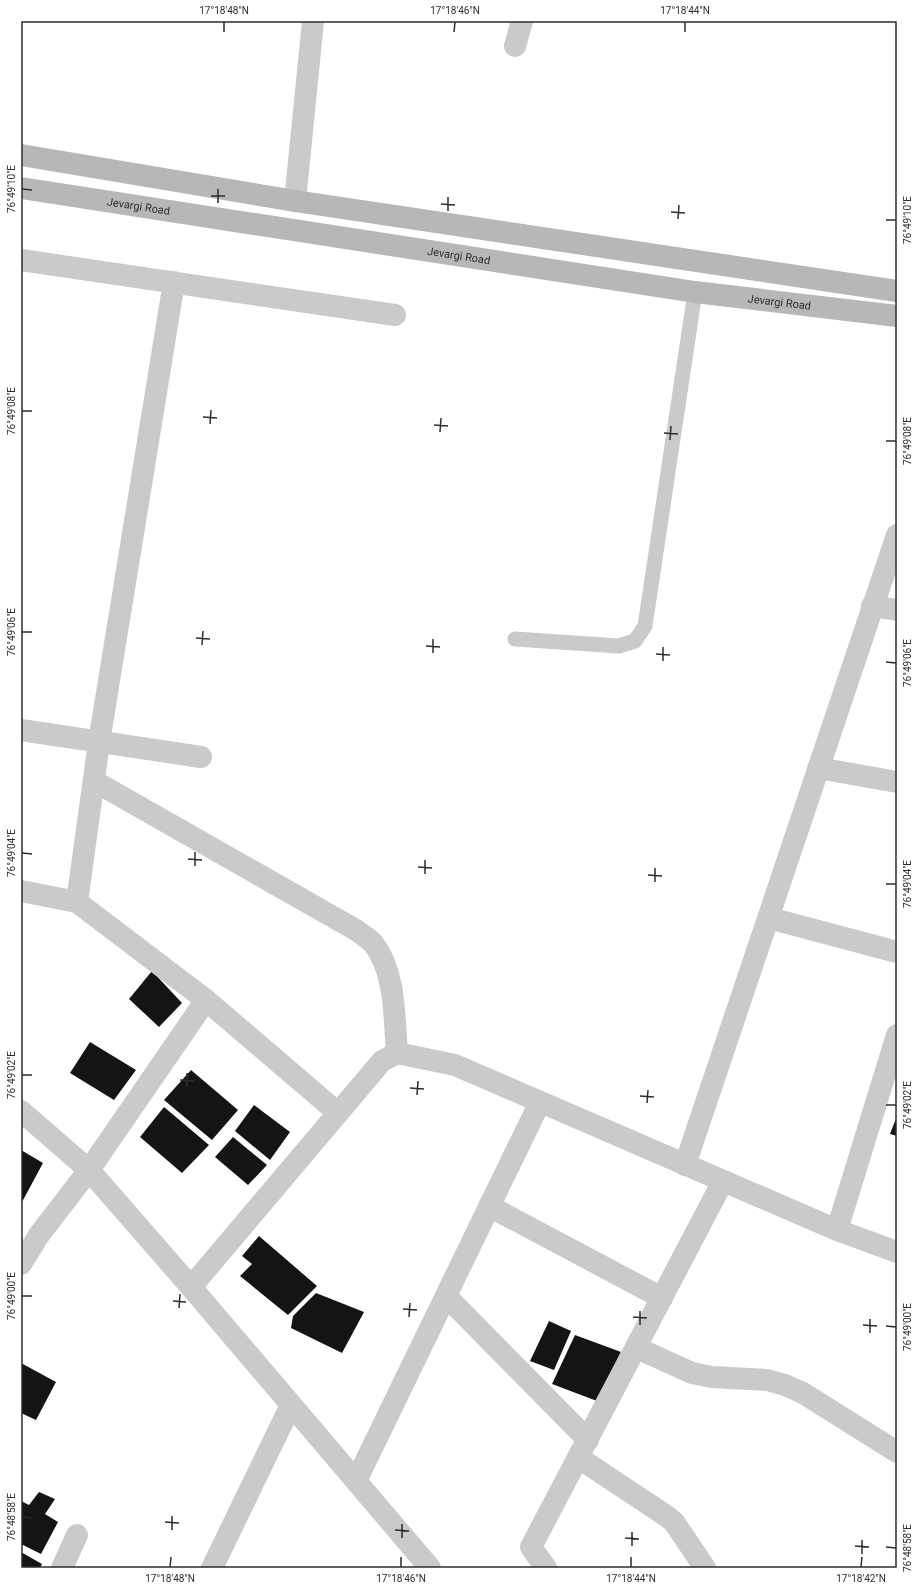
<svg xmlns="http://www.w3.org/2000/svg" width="918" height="1589" font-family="Roboto,sans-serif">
  <rect width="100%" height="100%" fill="#fff"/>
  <path fill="#141414" d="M152 971 182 1003 159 1027 129 999Z
    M90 1042 136 1070 114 1100 70 1073Z
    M191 1070 238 1110 212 1140 164 1100Z
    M254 1105 290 1132 270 1160 235 1131Z
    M164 1107 209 1145 182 1173 140 1137Z
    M897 1116V1136L890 1134Z
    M233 1137 267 1165 248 1185 215 1157Z
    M21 1150 43 1163 22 1202 21 1201Z
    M259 1236 317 1286 288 1315 240 1276 252 1264 242 1256Z
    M316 1293 364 1312 342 1353 291 1328 293 1316Z
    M549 1321 571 1331 554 1370 530 1361Z
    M575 1335 621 1352 597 1401 552 1384Z
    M21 1363 56 1382 36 1420 21 1413Z
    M39 1492 55 1499 45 1514 58 1522 41 1554 21 1544V1501L29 1505Z
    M21 1552 42 1564 40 1568H21Z"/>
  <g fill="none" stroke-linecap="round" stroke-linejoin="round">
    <path stroke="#cacaca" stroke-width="15" d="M515 639 619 646 635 641 645 626 695 292"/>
    <path stroke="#cacaca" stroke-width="22" d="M515 46 522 21
      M295 201 313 21
      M21 260 395 315
      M872 606 897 610
      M21 730 201 757
      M818 768 897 782
      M94 781 356 930C361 934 368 938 373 943 396 972 394 1017 397 1053
      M21 891 77 902 99 742 174 282
      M77 902 206 1000 338 1113
      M769 918 897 952
      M21 1111 89 1170 191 1287 430 1568
      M685 1165 897 535
      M489 1206 662 1298
      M837 1230 897 1035
      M21 1264 39 1235 89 1170 206 1000
      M191 1287 382 1061 397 1053 455 1065 837 1230 897 1252
      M446 1296 588 1440
      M637 1348 692 1373 712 1377 767 1380 785 1385 803 1393 897 1452
      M579 1458 665 1515 674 1522 705 1568
      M356 1481 540 1102
      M62 1568 77 1535
      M212 1568 291 1405
      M546 1568 531 1547 723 1181"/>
    <g stroke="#b7b7b7" stroke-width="22">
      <path d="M21 155 295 201 897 291"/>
      <path id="s1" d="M21 188 695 292 897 316"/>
    </g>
  </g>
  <path fill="none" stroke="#2d2d2d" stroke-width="1.5" d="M224 32V22M454 32 455 22M685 32V22M22 189 32 190M211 196H225M218 203V189M441 204 455 205M448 211V197M671 212 685 213M678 219 679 205M886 220H896M22 411H32M203 417 217 418M210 424 211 410M434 425 448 426M440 432 441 418M664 433 678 434M670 440 671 426M886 441H896M22 632H32M196 638 210 639M202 645 203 631M426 646 440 647M433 653V639M656 654 670 655M663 661V647M886 662 896 663M22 853 32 854M188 859 202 860M195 866V852M418 867 432 868M425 874V860M648 875 662 876M655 882V868M886 884H896M22 1075H32M180 1080 194 1081M187 1087V1073M410 1088 424 1089M417 1095 418 1081M640 1096 654 1097M647 1103 648 1090M886 1105H896M22 1296H32M173 1301 186 1302M179 1308 180 1294M403 1309 417 1310M409 1317 410 1303M633 1317 647 1318M640 1325V1311M863 1325 877 1326M886 1326 896 1327M870 1333V1319M22 1517 32 1518M165 1522 179 1523M172 1530V1516M395 1530 409 1531M402 1538V1524M625 1538 639 1539M632 1546V1532M855 1546 869 1547M886 1547 896 1548M862 1554V1540M170 1567 171 1557M401 1567V1557M631 1567V1557M861 1567 862 1557"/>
  <g text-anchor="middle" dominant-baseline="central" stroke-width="4" stroke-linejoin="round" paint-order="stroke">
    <g font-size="11" fill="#2d2d2d" stroke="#fff">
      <text stroke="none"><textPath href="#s1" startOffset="119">Jevargi Road</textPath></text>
      <text stroke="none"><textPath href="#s1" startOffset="443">Jevargi Road</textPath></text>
      <text stroke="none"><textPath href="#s1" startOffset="767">Jevargi Road</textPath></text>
    </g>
  </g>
  <rect width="918" height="1589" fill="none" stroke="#ffffff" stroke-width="44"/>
  <rect x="22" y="22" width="874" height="1545" fill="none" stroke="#2d2d2d" stroke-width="1.5"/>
  <g font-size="10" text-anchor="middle" fill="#2d2d2d">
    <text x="224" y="14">17°18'48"N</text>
    <text x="455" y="14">17°18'46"N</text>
    <text x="685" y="14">17°18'44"N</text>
    <text transform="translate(11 189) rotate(-90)" y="4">76°49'10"E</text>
    <text transform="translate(907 220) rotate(-90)" y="4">76°49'10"E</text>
    <text transform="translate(11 411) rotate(-90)" y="4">76°49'08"E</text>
    <text transform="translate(907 441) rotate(-90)" y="4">76°49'08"E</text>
    <text transform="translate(11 632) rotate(-90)" y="4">76°49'06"E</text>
    <text transform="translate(907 663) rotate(-90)" y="4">76°49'06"E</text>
    <text transform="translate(11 853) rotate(-90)" y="4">76°49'04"E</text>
    <text transform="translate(907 884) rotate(-90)" y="4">76°49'04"E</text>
    <text transform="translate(11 1075) rotate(-90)" y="4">76°49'02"E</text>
    <text transform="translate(907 1105) rotate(-90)" y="4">76°49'02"E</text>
    <text transform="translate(11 1296) rotate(-90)" y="4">76°49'00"E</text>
    <text transform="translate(907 1327) rotate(-90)" y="4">76°49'00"E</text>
    <text transform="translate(11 1517) rotate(-90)" y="4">76°48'58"E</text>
    <text transform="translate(907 1548) rotate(-90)" y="4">76°48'58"E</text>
    <text x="170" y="1582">17°18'48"N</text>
    <text x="401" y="1582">17°18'46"N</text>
    <text x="631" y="1582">17°18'44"N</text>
    <text x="861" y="1582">17°18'42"N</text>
  </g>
</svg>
